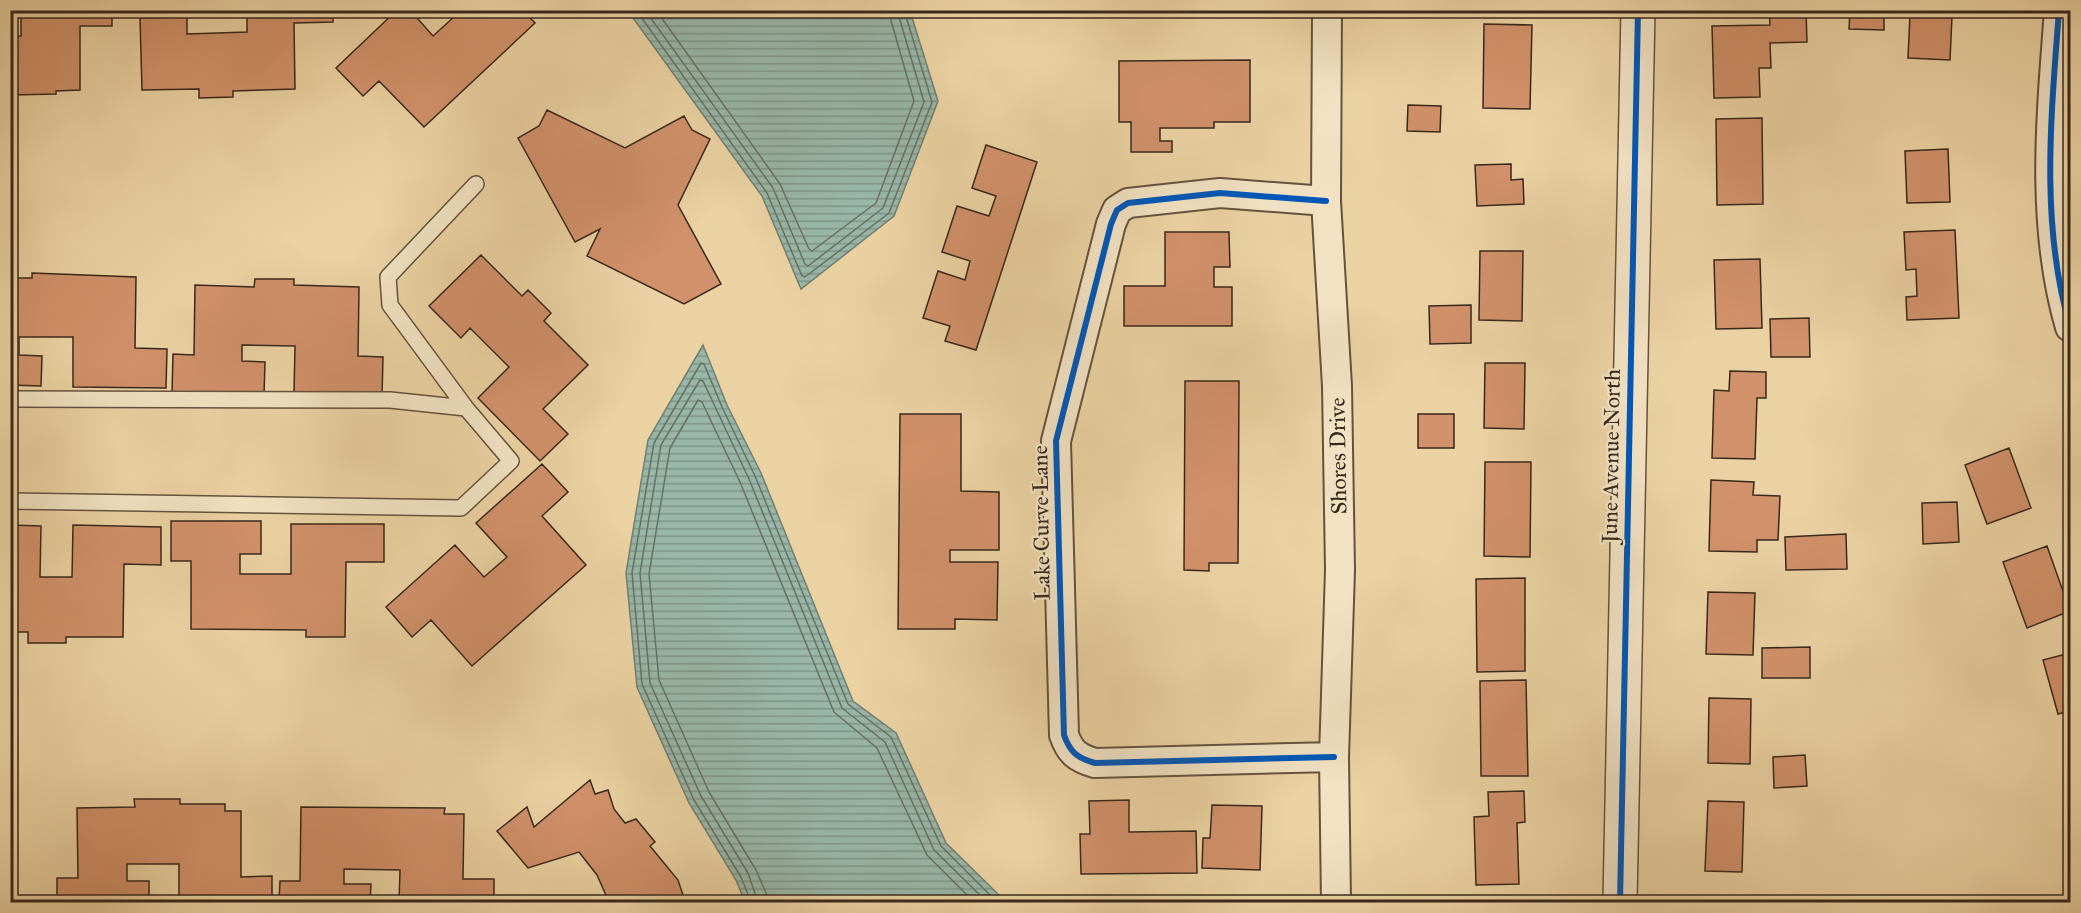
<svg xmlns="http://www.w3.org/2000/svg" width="2081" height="913" font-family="'IM FELL Great Primer',serif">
  <defs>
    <pattern id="water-rules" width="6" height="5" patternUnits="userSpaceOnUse" patternTransform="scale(1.5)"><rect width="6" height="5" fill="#98b7a9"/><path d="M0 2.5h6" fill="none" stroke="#7d9589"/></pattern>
  </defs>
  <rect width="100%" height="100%" fill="#ebd2a2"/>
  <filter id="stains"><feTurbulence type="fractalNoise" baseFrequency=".00333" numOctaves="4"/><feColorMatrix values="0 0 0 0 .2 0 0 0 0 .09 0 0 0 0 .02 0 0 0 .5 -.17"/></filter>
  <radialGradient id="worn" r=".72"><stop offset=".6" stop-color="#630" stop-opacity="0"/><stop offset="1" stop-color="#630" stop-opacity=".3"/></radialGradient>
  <path fill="url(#water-rules)" stroke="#727e71" stroke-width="1.5" d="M628 11H910L938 101 894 216 801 289 762 196Z
    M703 345 727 405 761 473 853 701 896 733 946 843 1001 897V902H745L736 880 689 803 637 687 626 573 648 440Z"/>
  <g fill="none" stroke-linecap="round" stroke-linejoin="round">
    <path stroke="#687062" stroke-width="1.5" d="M636 10 767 193 802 276 805 277 889 213 932 102 904 10
      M645 10 773 188 805 264 808 266 883 208 924 102 897 10
      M656 10 780 184 809 249 812 251 876 203 914 101 888 10
      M751 902 741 877 694 800 642 684 632 573 654 443 701 363 704 364 722 407 755 476 848 704 891 737 941 846 994 899 995 902
      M758 902 748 873 701 796 650 683 640 573 661 445 700 380 703 381 749 479 842 708 885 742 934 850 987 902
      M767 902 766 893 756 870 709 792 659 680 649 574 670 448 698 400 702 402 740 482 834 712 877 748 927 855 974 902"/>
  </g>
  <path fill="#d1916a" stroke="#38281c" stroke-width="1.5" d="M21 10H112V26H80V90L56 91V94L11 95 10 101V36H21Z
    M241 10H333V22L294 23 295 89 233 91V97L199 98V89L142 90 140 18 187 17V34L247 32V14H241Z
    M397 10H410L433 36 455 16 450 10H523L535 23 424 127 379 81 363 96 336 68Z
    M1769 10H1806L1807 42 1770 43 1771 68H1759L1760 97 1714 98 1712 26 1770 25Z
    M1850 10H1884V30L1849 29Z
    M1910 14 1952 17 1950 60 1908 58Z
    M1484 24 1532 25 1530 109 1483 108Z
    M1250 60V122H1214V128H1160V141H1172V152H1131V122H1119V61Z
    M1408 105 1441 106 1440 132 1407 131Z
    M547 110 625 148 684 116 692 130 710 139 678 205 721 284 684 304 587 256 600 229 575 242 518 138 539 126Z
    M1762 118 1763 204 1717 205 1716 119Z
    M986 145 1037 162 976 350 945 341 950 326 923 318 938 271 965 280 970 261 942 252 957 206 989 216 996 196 972 188Z
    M1948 149 1950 202 1907 203 1905 151Z
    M1511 164V180L1523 179 1524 204 1477 206 1475 165Z
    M1955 230 1959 318 1907 320 1906 297 1917 296 1916 269 1906 270 1904 232Z
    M1165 232H1229L1230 267H1214V287H1232V326H1124V286H1165Z
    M1480 251H1523L1522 321 1479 320Z
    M481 255 522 296 528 290 551 313 544 321 588 365 543 409 568 434 540 461 478 398 509 367 470 328 461 338 429 306Z
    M1760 259 1762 328 1716 329 1714 260Z
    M32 273 136 277 135 348 167 349 166 388 73 387V337H19V355L42 356 41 386 10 385V278H32Z
    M255 279H294V285L359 287 358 356 383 357 382 396 294 394 295 346 242 345V361L265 362 264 395 172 393 173 354 194 355 195 285 254 287Z
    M1471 305V343L1430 344 1429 306Z
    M1809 318 1810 357H1771L1770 319Z
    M1485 363H1525L1524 429 1484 428Z
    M1730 371 1766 372V398H1757L1755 459 1712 458 1714 390 1729 391Z
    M1185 381H1239L1238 563H1209V571L1184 570Z
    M900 414H961V491L999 492V550H950V562H998L997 620 955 619V629H898Z
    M1418 414H1454V448H1418Z
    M2009 448 2031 508 1987 524 1965 465Z
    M1485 462H1531L1530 557 1484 556Z
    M542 464 568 492 542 516 586 565 472 666 431 620 412 637 386 607 455 545 484 577 507 557 476 523Z
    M1711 480 1754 482 1753 495 1780 496 1778 540H1757V552L1709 551Z
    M1957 502 1959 542 1923 544 1922 503Z
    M171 521H261V554H240V574H291V524H384V562H346L345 637H306V630L191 629V561H171Z
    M10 525 41 526 40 577H72L73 525 161 527V565L124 564 123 637H66V643H28V632H10Z
    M1846 534 1847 569 1786 570 1785 537Z
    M2047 546 2070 611 2027 628 2003 562Z
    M1525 578V671L1477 672 1476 579Z
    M1708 592 1755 593 1753 655 1706 654Z
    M1810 647V678H1762V648Z
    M2070 653V711L2058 714 2043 660Z
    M1526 680 1528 776H1481L1480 681Z
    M1709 698 1751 699 1750 764 1708 763Z
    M1805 755 1807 786 1774 788 1773 757Z
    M590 780 595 794 608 790 614 809 625 823 636 819 655 842 650 846 678 880 684 898 679 902H609L597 875 579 852 528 868 497 831 527 807 534 827Z
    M1524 791 1525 822 1517 823 1519 884 1476 885 1474 817 1489 816 1488 792Z
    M134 799H180V804H225V811H241V877L272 876V902H179V864H127V881H149V902H57V878H78L77 808 135 807Z
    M1129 800V832L1196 831 1197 873 1081 874 1080 834H1090L1089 801Z
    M1708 801 1744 802 1742 872 1705 871Z
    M1212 805 1262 806 1260 870 1202 868 1203 838H1210Z
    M301 807 445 808 444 814H464L463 879H494V902H399L400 870 344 869V884H371L370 902H279L280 881H300Z
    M1458 901H1525V902H1458Z"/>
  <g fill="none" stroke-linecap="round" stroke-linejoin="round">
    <defs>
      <path id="service" d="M10 399 390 400 466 408 511 461 461 508 10 501
        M466 408 390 305 388 277 476 184"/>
      <path id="minor" d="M1327 10 1326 201 1337 386 1340 570 1334 757 1336 902
        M2059 10C2051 117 2040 224 2070 327
        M1326 201 1220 193 1128 203 1117 210 1111 224 1056 441 1064 735C1070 752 1077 758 1095 763L1334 757"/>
      <path id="tertiary" d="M1620 902 1638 10"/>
    </defs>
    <use href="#service" stroke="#65523e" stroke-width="18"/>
    <use href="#minor" stroke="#65523e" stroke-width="32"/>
    <use href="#tertiary" stroke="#65523e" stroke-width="36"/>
    <use href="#service" stroke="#f2e2c3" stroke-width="15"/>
    <use href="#minor" stroke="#f2e2c3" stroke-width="28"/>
    <use href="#tertiary" stroke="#f2e2c3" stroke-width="33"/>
    <defs>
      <path id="cycleway" d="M2059 10C2051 117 2040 224 2070 327
        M1326 201 1220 193 1128 203 1117 210 1111 224 1056 441 1064 735C1070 752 1077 758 1095 763L1334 757
        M1620 902 1638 10"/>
    </defs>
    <use href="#cycleway" stroke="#f2e2c3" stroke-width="10"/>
    <use href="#cycleway" stroke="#0057b8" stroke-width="6"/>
  </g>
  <g text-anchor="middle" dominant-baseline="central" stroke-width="4.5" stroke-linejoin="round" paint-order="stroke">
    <g font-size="22" fill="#38281c" stroke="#f2e2c3">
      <text transform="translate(1338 456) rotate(-91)">Shores Drive</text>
      <text transform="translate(1611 456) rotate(-89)">June Avenue North</text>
      <text transform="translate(1041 523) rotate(-91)">Lake Curve Lane</text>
    </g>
  </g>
  <rect width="2081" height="913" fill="none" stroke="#ebd2a2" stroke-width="36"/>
  <rect x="12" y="12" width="2057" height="889" fill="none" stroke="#38281c" stroke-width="3"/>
  <rect x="18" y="18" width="2045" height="877" fill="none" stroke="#38281c" stroke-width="1.5"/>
  <rect width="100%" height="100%" filter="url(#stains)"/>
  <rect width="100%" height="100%" fill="url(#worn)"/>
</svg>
